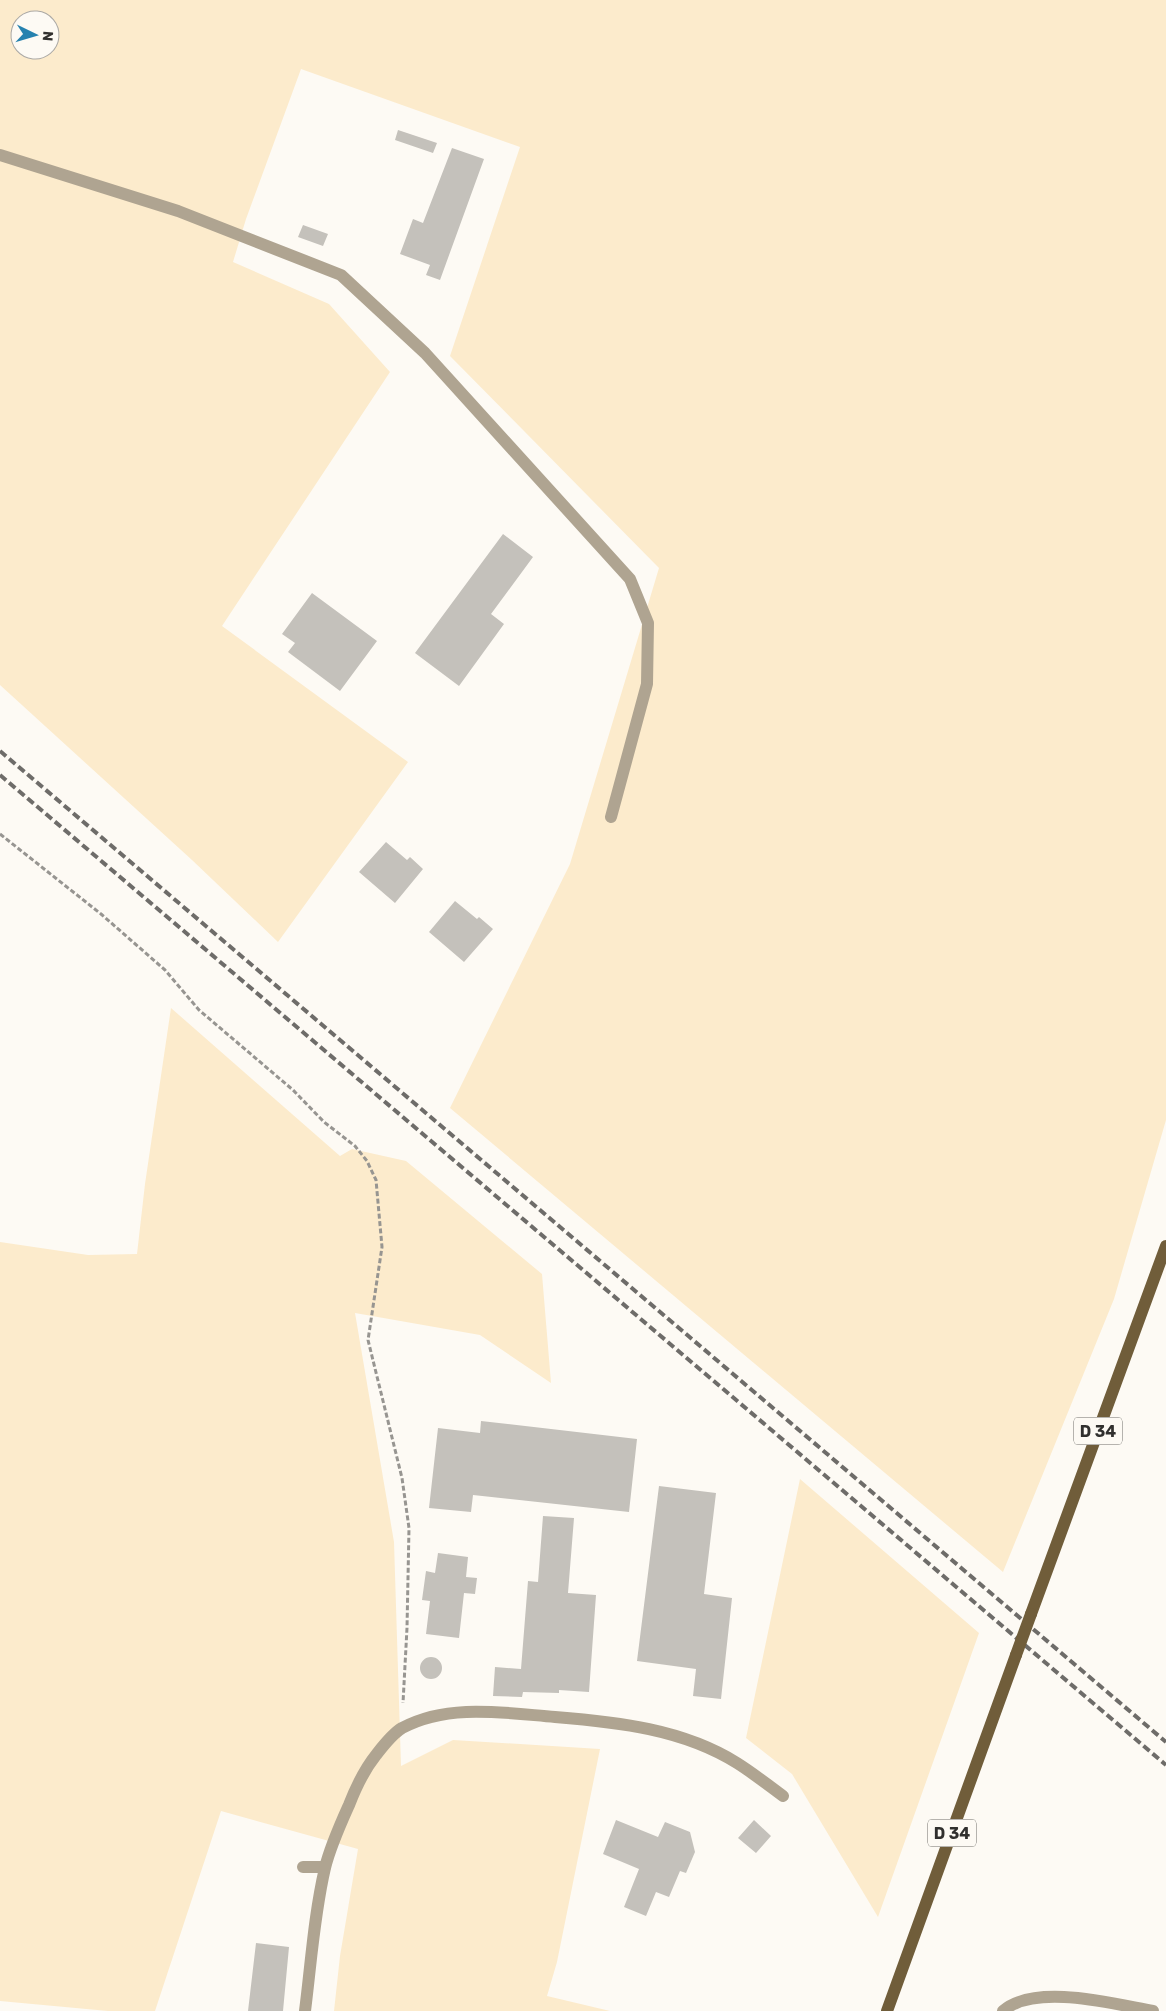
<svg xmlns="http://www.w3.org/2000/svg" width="1166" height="2011" font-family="Rubik,sans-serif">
  <rect width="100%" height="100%" fill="#fdfaf4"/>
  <path fill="#fcebcc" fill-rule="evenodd" d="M0 0H1166V1120L1114 1299 1003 1572 450 1108 570 864 659 568 450 356 520 147 301 69 246 219 233 262 329 304 390 372 222 626 408 762 278 942 192 860 0 685ZM20 20H50V50H20Z
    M171 1008 340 1156 352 1149 406 1161 542 1274 551 1383 480 1335 355 1313 394 1542 401 1766 453 1740 600 1749 557 1962 547 1996 610 2011H334L340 1956 358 1849 221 1811 155 2011H108L0 2001V1242L88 1255 137 1254 145 1184Z
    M800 1479 979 1633 878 1917 792 1774 746 1738Z"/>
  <path fill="#c4c1bb" d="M398 130 437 143 433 153 395 140Z
    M452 148 484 159 440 280 426 275 430 265 400 254 413 219 423 223Z
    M303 225 328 234 323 246 298 237Z
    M503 534 533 557 491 614 504 624 459 686 415 653Z
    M312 593 377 641 340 691 288 652 295 643 282 634Z
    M386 842 407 860 410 857 423 869 395 903 359 872Z
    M455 901 477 919 479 917 493 929 464 962 429 932Z
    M481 1421 637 1439 629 1512 473 1495 471 1512 429 1508 438 1428 480 1433Z
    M659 1486 716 1493 704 1594 732 1598 721 1699 693 1696 696 1669 637 1661Z
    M543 1516 574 1518 568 1593 596 1595 589 1692 559 1690V1693L523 1692 522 1697 493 1696 495 1667 521 1669 528 1581 538 1582Z
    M438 1553 468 1557 466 1577 477 1578 475 1594 464 1593 459 1638 426 1634 430 1601 422 1600 426 1571 435 1573Z
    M420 1668a11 11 0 1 1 22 0a11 11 0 1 1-22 0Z
    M616 1820 658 1837 665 1822 690 1832 695 1852 686 1873 680 1871 669 1897 656 1892 646 1916 624 1907 639 1869 603 1854Z
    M754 1820 771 1836 756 1853 738 1838Z
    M256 1943 289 1947 283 2011H248Z"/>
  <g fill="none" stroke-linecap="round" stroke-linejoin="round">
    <path stroke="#979591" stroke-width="3" stroke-dasharray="5 2.5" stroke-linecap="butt" d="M0 834 101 914 165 970 199 1010 293 1090 324 1122 355 1146 367 1161 376 1180 382 1247 368 1340 402 1478 409 1528 407 1628 403 1703"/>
    <path stroke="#afa491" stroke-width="12" d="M303 1867H325
      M1003 2011C1035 1983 1114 2004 1153 2011"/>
    <path stroke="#afa491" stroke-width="12" d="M0 155 178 211 341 275 425 353 630 579 648 623 647 684 611 817
      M305 2011C311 1964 314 1915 325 1868 330 1847 340 1825 349 1805 356 1787 364 1770 376 1755 383 1746 392 1734 402 1728 448 1703 505 1713 555 1717 617 1722 683 1729 737 1763 753 1773 768 1785 783 1796"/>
    <path stroke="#705d3a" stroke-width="12" d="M1031 1614 1166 1246
      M887 2011 1016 1655"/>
    <path stroke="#6e6c69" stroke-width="4" stroke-dasharray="8 4" stroke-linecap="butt" d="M0 751 1166 1742
      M0 775 1166 1765"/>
    <path stroke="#705d3a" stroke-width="12" d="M1016 1655 1031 1614"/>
  </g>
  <g text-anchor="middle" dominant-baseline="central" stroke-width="4" stroke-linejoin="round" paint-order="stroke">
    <g fill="#fdfaf4" stroke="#6e6d69" stroke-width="1">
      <rect x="1074" y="1417.5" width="48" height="27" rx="4"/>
      <rect x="928" y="1819.5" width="48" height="27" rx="4"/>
    </g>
    <g font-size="16" font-weight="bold" fill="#31302e">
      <text x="1098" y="1431">D 34</text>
      <text x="952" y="1833">D 34</text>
    </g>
  </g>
  <g transform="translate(35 35) rotate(95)"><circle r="24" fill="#fdfaf4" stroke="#aba9a5"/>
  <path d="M0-4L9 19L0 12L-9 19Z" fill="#2682af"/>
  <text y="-8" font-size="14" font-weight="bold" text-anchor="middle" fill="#31302e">N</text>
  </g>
</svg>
